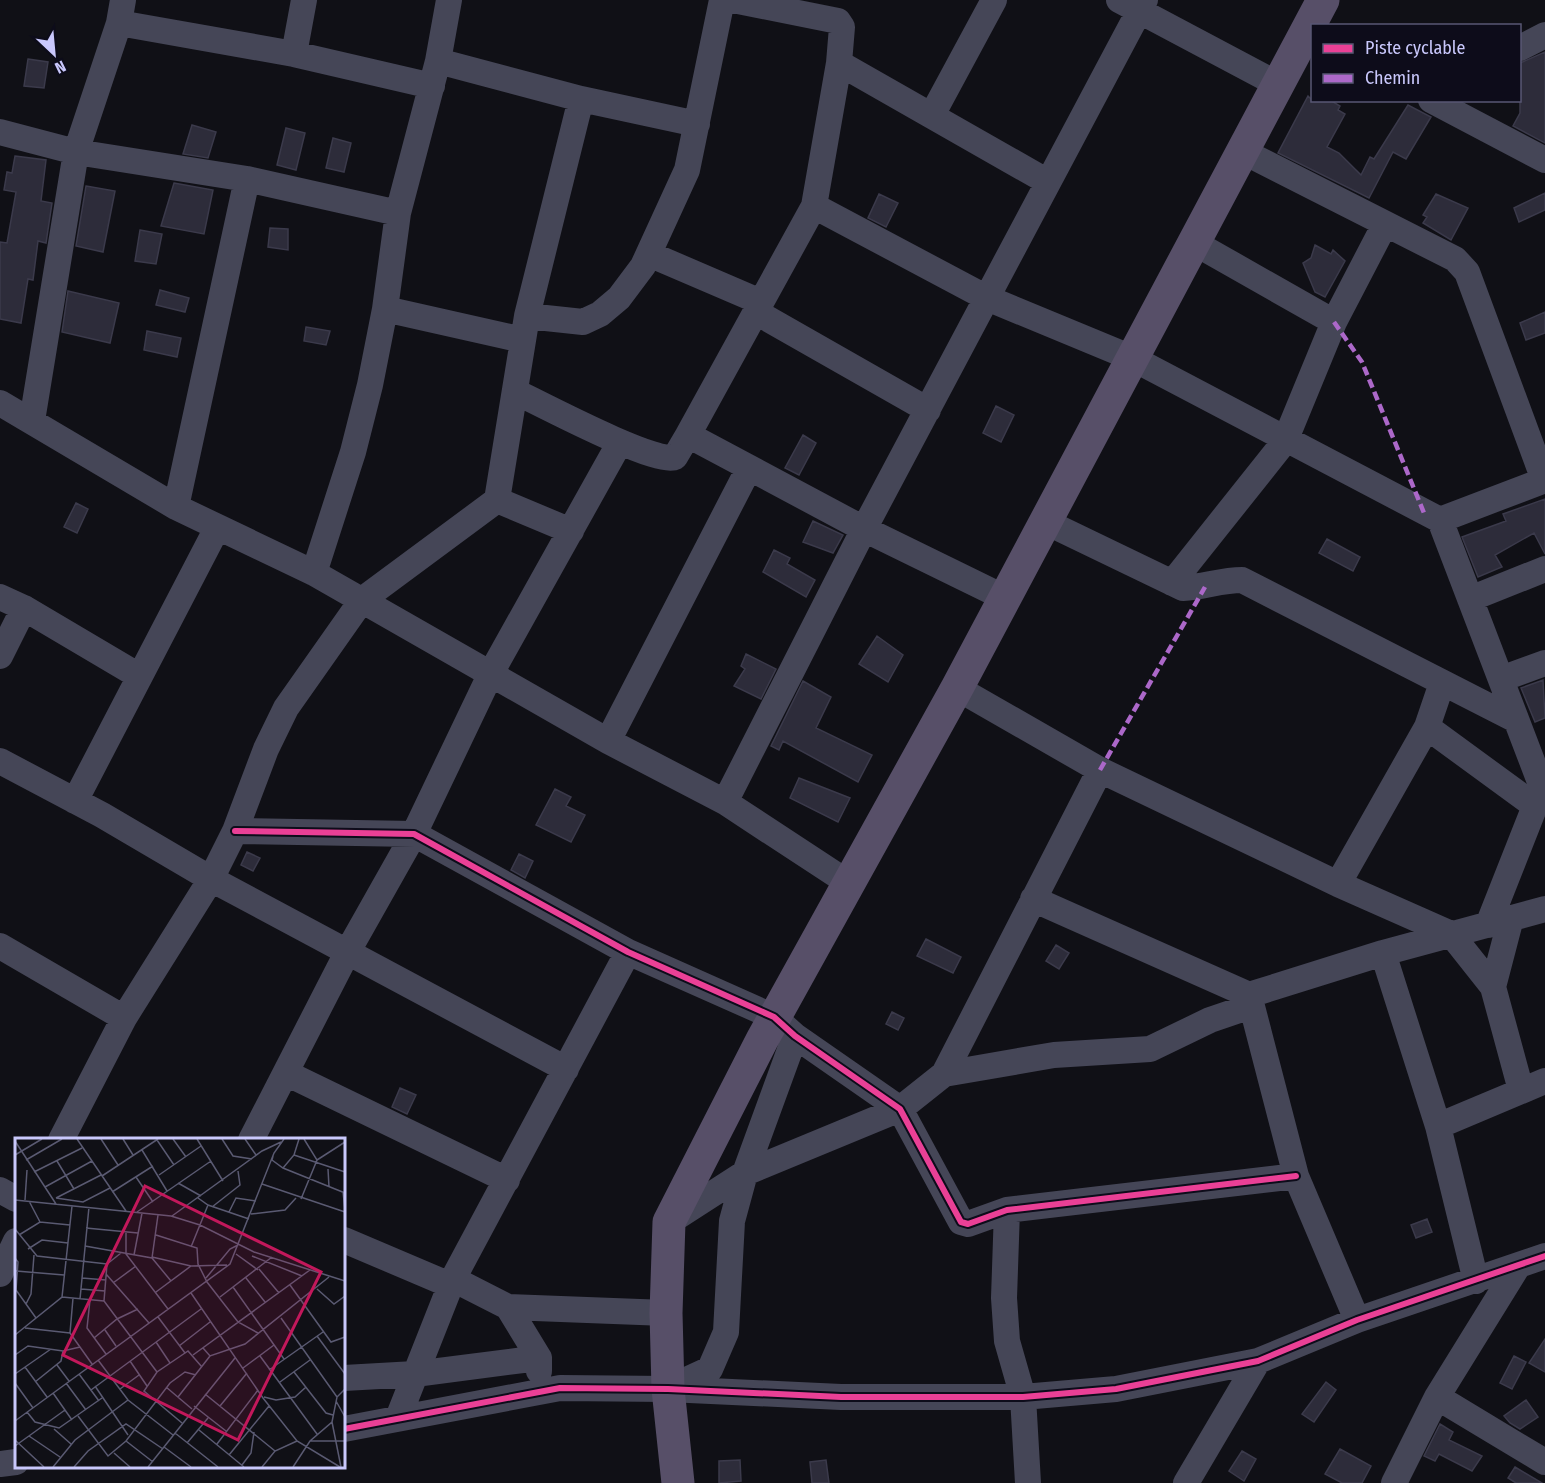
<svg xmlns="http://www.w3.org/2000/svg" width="1545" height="1483" font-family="'Fira Sans Condensed',sans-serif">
  <rect width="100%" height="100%" fill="#101016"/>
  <path fill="#2d2c3a" stroke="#3b3a4b" stroke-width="1.5" d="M1545 52V143L1513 126 1520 113V63Z
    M28 59 48 62 44 88 24 86Z
    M1308 96 1312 100H1330L1340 106 1338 110 1345 114 1327 147 1339 153 1361 175 1370 157 1374 159 1408 105 1431 117 1406 159 1393 152 1369 198 1278 153Z
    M192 125 216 132 208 158 183 154Z
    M286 128 305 133 296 170 277 165Z
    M333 138 351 143 344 172 326 168Z
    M15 156 46 160 41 201 52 203 46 243 38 241 33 280 28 279 21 323 0 319V242L7 243 16 192 4 190 7 172 12 173Z
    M174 183 213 190 204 234 161 226Z
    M86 186 115 191 103 252 76 246Z
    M1545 193V210L1519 222 1514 208Z
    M879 194 898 203 886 227 868 218Z
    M1436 194 1468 208 1451 240 1423 223 1427 217 1423 215Z
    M270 228 288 229V250L268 247Z
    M140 230 162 234 156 264 135 261Z
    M1315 245 1331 254 1333 250 1345 261 1325 297 1315 292 1303 263 1311 258Z
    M160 290 189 298 185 312 156 305Z
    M68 291 119 303 110 343 62 332Z
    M1545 312V333L1526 340 1520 323Z
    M306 327 330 331 326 345 304 341Z
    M147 331 181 338 177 357 144 350Z
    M996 406 1014 415 1001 442 983 433Z
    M803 435 816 443 799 475 785 468Z
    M1545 499V554L1534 533 1495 555 1502 567 1478 577 1462 537 1506 521 1503 514Z
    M76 503 88 509 77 533 64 527Z
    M813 521 843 535 833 553 803 542Z
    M1327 539 1360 557 1353 571 1319 553Z
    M774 550 790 558 787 564 815 580 806 597 763 572Z
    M877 636 903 655 888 682 859 664Z
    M746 654 776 669 761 699 734 686 745 669 741 666Z
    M1543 680 1545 718 1535 722 1521 688Z
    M803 681 831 697 816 728 872 755 858 782 783 741 779 750 771 746Z
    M799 778 850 798 838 822 790 798Z
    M555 789 571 797 566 806 585 815 571 842 536 825Z
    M247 852 260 858 253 871 241 865Z
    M519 854 533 861 525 878 511 870Z
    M926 939 961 957 953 973 917 956Z
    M1056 945 1069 953 1059 969 1046 961Z
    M892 1012 904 1018 898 1030 886 1024Z
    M400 1088 416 1095 407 1114 392 1107Z
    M1427 1219 1432 1232 1416 1238 1411 1225Z
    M1545 1339V1372L1529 1363Z
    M1514 1356 1526 1362 1512 1389 1500 1383Z
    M1326 1382 1336 1390 1314 1422 1302 1414Z
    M1526 1400 1538 1417 1520 1429 1510 1423 1504 1416Z
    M1440 1424 1453 1432 1449 1440 1482 1456 1472 1471 1439 1454 1435 1461 1424 1456Z
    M1340 1449 1371 1466 1362 1483H1342L1325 1474Z
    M1242 1451 1256 1459 1244 1481 1229 1471Z
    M740 1460 741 1481 719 1483V1461Z
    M826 1460 829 1483H812L810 1462Z
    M1515 1467 1542 1483H1516L1508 1478Z"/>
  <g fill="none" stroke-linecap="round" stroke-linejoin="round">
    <path stroke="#454657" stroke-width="26" d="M1119 0 1279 85
      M119 23 294 54 432 86
      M1520 48 1545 35
      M294 54 304 0
      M438 61 581 99 697 124
      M839 63 1048 182
      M1431 100 1545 160
      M932 115 994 0
      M0 132 76 152 247 179 398 213
      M1244 152 1455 259 1467 272 1544 480
      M814 206 987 298 1132 358 1440 520 1545 480
      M1193 242 1334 322
      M649 254 761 302
      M385 309 523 340
      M756 312 928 410
      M527 316 583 322 600 314 619 298 643 266 687 170 722 0
      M516 392C539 403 658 466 675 457L688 435 864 529 1003 597
      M0 403 176 507 314 573 608 741 725 802 850 884
      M32 421 76 152 119 23 123 0
      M688 435 814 206 839 63 842 27 838 21 733 0
      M497 500 527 316 581 99
      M176 507 247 179
      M1440 520 1545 795
      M1044 521 1183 588C1204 587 1221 580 1242 580L1516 720
      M314 573 353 452 370 385 385 309 398 213 438 61 449 0
      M1172 583 1285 441 1334 322 1385 224
      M0 597 24 608 139 676
      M1470 599 1545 569
      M0 656 24 608
      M1501 679 1545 663
      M957 688 1100 770 1338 884 1451 934 1493 987 1521 1090
      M1427 727 1535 806
      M608 741 749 468
      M0 761 102 815 211 879 566 1069
      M75 801 217 528
      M725 802 864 529 1145 0
      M235 831 414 834 628 952 774 1017 795 1036 900 1109 961 1222 968 1224 1007 1210 1296 1176
      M1338 884 1427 727 1442 683
      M1033 899 1249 995 1383 953 1545 909
      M1488 925 1535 806 1545 800
      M0 946 124 1018
      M1383 953 1438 1126 1476 1281
      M1493 987 1511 918
      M1249 995 1296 1176 1357 1320
      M286 1073 507 1180
      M944 1074 1054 1055 1150 1049 1210 1020 1251 1006
      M1438 1126 1545 1081
      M61 1140 124 1018 211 879 235 831 266 749 286 708 362 600 497 500 571 531
      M251 1140 348 951 414 834 491 673 620 442
      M0 1190 16 1199
      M1007 1210 1004 1298 1007 1341 1023 1397 1028 1483
      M669 1222 745 1173 900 1109 944 1074 1100 770
      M344 1240 450 1285
      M0 1274 16 1241
      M453 1279 508 1307 666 1313
      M508 1307 539 1358V1371
      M344 1378 415 1374 539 1358
      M671 1387 710 1369 726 1332 732 1221 745 1173 795 1036
      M1437 1397 1545 1462
      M398 1418 453 1279 628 952
      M344 1429 560 1388 668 1389 841 1397H1023L1116 1389 1258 1361 1357 1320 1545 1256
      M0 1464 16 1462
      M1186 1483 1258 1361
      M1394 1483 1437 1397 1518 1266"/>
    <path stroke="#574f68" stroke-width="33" d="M678 1483 668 1389 666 1313 669 1222 762 1040 957 688 1323 0"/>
    <path stroke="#ac68c9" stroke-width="4.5" stroke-dasharray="9 4.5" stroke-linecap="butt" d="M1334 322 1362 362 1424 513
      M1100 770 1205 587"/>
    <defs>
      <path id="cycleway" d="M235 831 414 834 628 952 774 1017 795 1036 900 1109 961 1222 968 1224 1007 1210 1296 1176
        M344 1429 560 1388 668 1389 841 1397H1023L1116 1389 1258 1361 1357 1320 1545 1256"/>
    </defs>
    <use href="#cycleway" stroke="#0d0c1a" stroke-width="10"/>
    <use href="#cycleway" stroke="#ea4096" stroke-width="6"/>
  </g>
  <g transform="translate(15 1138)">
    <rect width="330" height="330" fill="#101016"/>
    <path fill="none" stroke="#5a5a72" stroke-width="1.5" d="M62 1 111 73M86 1 103 27M108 1 118 17M158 1 171 19M182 1 208 43M207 1 218 18 237 21M230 1 241 17M142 2 159 27M0 3 41 66M127 12 152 53M0 17 27 1M279 17 330 34M258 18 257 22 268 30 330 55M11 22 47 1M302 22 330 4M42 23 59 51M268 30 279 17 284 1M313 31 314 49M19 34 67 10M144 37 186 8M87 38 143 1M121 39 138 64M163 45 186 58M247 46 330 74M30 49 77 23M97 54 138 28M328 54 330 72M41 60 68 64 95 50M41 60 86 37M183 60 193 67 234 81M286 61 302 22 289 1M0 62 156 78 185 87 239 114 330 143M10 62 12 32M14 63 25 84M197 69 225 47 223 33M122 74 196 23M214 74 221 60 241 63M236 76 270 72 281 60M157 78 247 13 266 4M71 90 123 95M0 91 22 118 92 126 106 115M111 94V116L153 171M4 97 25 84 55 87M141 97 182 110 183 126 192 144 223 184 243 195M70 108 137 120 156 143M176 109 193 67M13 111 27 102 53 105M221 116 243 132M119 117 127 75M237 118 287 138M137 119 176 128M0 120 3 124 1 152 21 180M137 120 143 77M92 126 89 163 142 234M244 131 264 155M1 133 49 137M91 136 134 185M67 140 91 142M191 140 215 111 223 107M231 140 250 164M98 145 121 128M275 147 316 204 330 199M218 149 269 221M66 151 90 153M302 151 319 166 330 158M141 154 176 128 212 127M176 155 248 260 282 303 325 329M47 159 89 163M205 159 257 119M58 160 55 195 77 226M65 161 74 69M75 162 72 190 91 216M11 166 16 156 19 117M143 179 170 215 173 213 187 229M266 180 322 259M10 190 55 195M90 192 101 208M0 197 47 159 57 68M302 198 330 236M79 200 102 181 123 171M141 204 155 225M164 208 195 184M188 210 195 218 230 206 314 139M0 217 13 208 48 213 65 209M178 217 295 132M245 218 302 296M83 222 113 262 158 297M115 223 132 248M42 227 54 243M10 229 32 259M228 230 259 207M254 232 308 194M279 234 311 275 318 277M0 236 36 211M64 236 84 263M20 244 46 223 48 213M265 244 295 222M0 245 18 270M51 245 71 272M80 248 113 297M151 249 177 271M105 251 124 237M76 252 186 171M38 255 57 282M190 256 260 313M163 259 195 218M249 259 261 262 280 259 291 249M321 263 330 279M179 268 211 293M205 268 232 235M12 274 20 284 44 290 87 260M63 278 93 318 111 303 155 245 170 234 181 237M0 283 215 126 259 15 269 1M317 284 326 329M167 285 129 253 142 234 170 215M39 291 56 306M184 292 229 329M160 295 203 329M14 298 45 319M0 302 29 329M111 303 138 324M295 303H330M172 305 193 280M202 306 243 252M0 308 50 272M149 309 176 329M99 315 115 329M214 317 254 268M227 327 236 315 239 294M38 329 60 302 113 262M59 329 73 313 111 286 148 311M133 329 220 220M247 329 260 313 282 303M278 329 295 303 317 284 322 259 330 251"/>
    <path fill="#c2185b" fill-opacity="0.15" stroke="#c2185b" stroke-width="3" d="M130 48 306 134 223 302 48 217Z"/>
    <rect width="330" height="330" fill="none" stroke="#c9c8fc" stroke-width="3"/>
  </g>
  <rect x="1311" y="24" width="210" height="78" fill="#0d0c1a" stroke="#585774" stroke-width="1.5"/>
  <rect x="1323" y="44" width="30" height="9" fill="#ea4096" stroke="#585774" stroke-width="1.5"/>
  <text x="1365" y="54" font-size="18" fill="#c9c8fc">Piste cyclable</text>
  <rect x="1323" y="74" width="30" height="9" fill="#ac68c9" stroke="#585774" stroke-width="1.5"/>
  <text x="1365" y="84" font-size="18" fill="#c9c8fc">Chemin</text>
  <g transform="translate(54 54) rotate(154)" stroke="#0d0c1a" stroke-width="4.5" paint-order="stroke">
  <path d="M0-4.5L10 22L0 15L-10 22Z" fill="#c9c8fc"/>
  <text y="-9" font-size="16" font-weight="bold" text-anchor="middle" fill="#c9c8fc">N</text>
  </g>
</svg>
